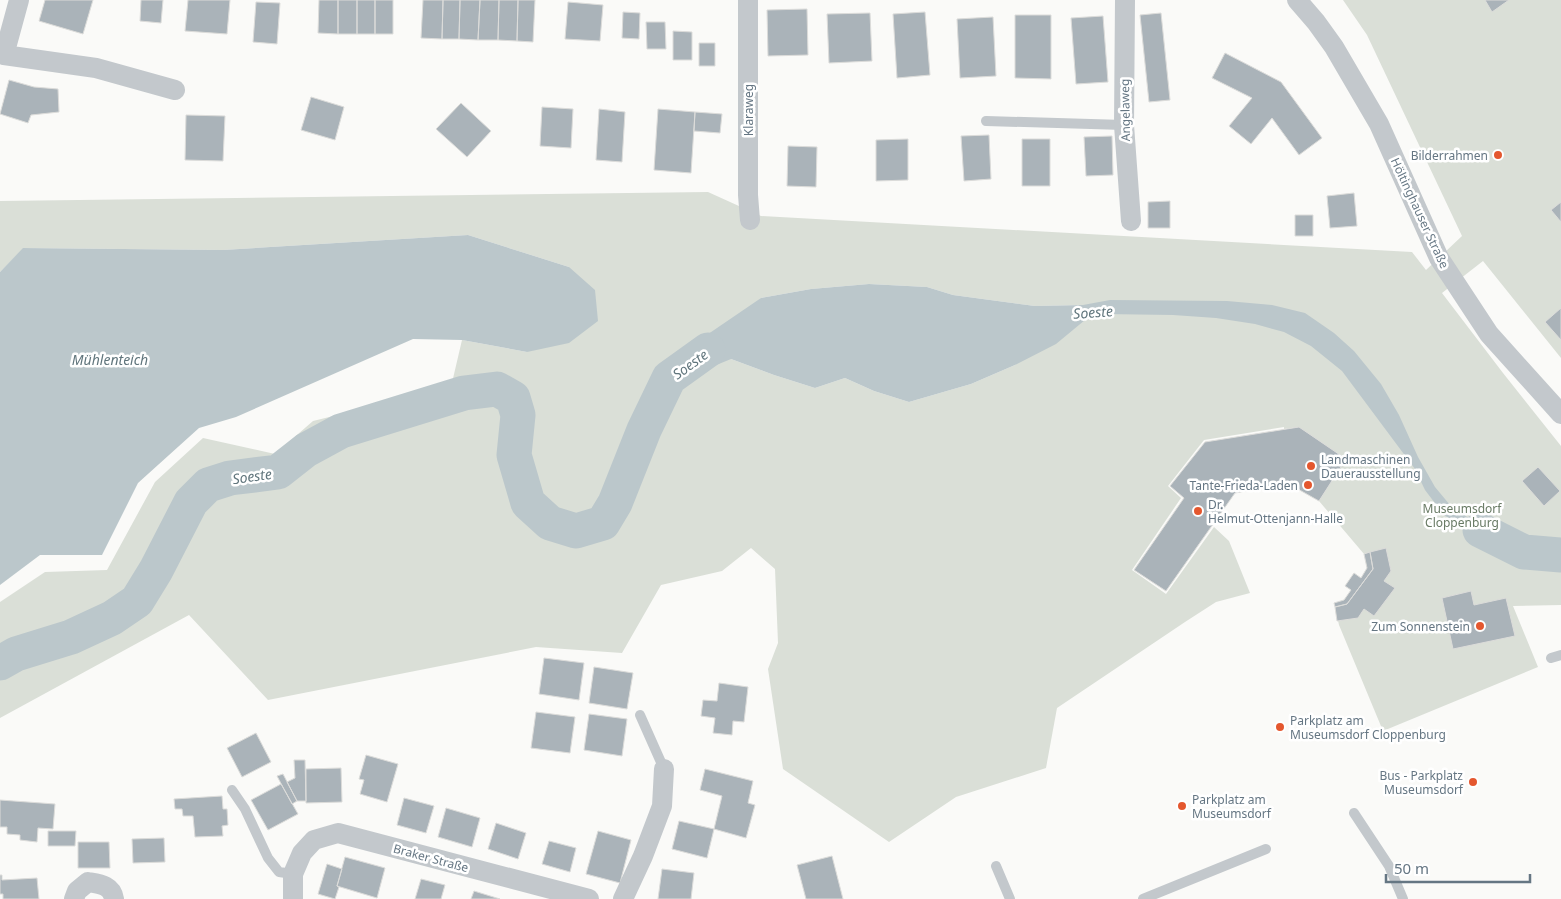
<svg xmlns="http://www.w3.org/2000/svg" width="1561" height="899" font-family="'Noto Sans',sans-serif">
  <rect width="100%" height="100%" fill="#fafaf8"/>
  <path fill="#dadfd7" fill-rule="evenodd" d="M1343 0H1561V358L1483 261 1442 293 1503 373 1561 446V605L1513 606 1538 667 1383 731 1339 625 1335 607 1347 604 1373 569 1369 552 1364 554 1319 501 1346 459 1299 427 1284 429V427L1204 440 1168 486 1181 498 1132 570 1166 594 1214 527 1229 541 1250 593 1216 602 1185 622 1057 708 1046 768 956 797 889 842 783 769 768 669 778 643 775 569 751 548 722 571 661 585 622 653 536 647 268 700 189 615 0 718V602L45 572 107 570 155 482 203 438 275 454 313 421 451 387 462 340 527 352 569 267 468 235 223 250 24 248 0 272V201L708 192 761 216 1412 252 1426 270 1462 236 1367 35ZM869 284 927 287 953 295 1035 306 1083 305 1015 365 971 384 909 402 874 391 845 378 815 388 774 375 731 359 761 298 811 289Z"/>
  <path fill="#bbc7cb" d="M468 235 569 267 595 290 598 321 569 343 527 352 462 340 413 339 236 417 199 428 138 483 102 555H40L0 585V272L23 248 223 250Z
    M869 284 927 287 953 295 1035 306 1083 305 1110 300 1227 301 1272 305 1305 313 1334 333 1354 351 1381 384 1399 415 1418 457 1435 487 1450 505 1477 524 1524 552 1502 545 1463 527 1444 515 1425 490 1415 469 1342 371 1311 346 1284 332 1255 324 1216 318 1173 315 1102 314 1085 320 1056 344 1015 365 971 384 909 402 874 391 845 378 815 388 774 375 731 359 675 382 669 378 666 372 695 343 761 298 811 289Z"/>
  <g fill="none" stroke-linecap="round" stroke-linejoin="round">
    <path stroke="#bbc7cb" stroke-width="35" d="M1480 530 1524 552 1561 555
      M0 663 16 654 71 637 112 618 137 601 156 570 191 502 208 485 230 478 278 472 306 450 341 431 464 393 497 389 513 398 518 415 514 455 528 503 550 523 576 531 603 523 615 503 644 430 669 378 708 350"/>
  </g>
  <path fill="#aab3b9" stroke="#dcdcda" d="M45 0H93L83 34 39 21Z
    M141 0H163L161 23 140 21Z
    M188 0H230L227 34 185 31Z
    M319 0H338V34L318 33Z
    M338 0H357V34H338Z
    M357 0H375V34H357Z
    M375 0H393V34H375Z
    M423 0H443L442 39 421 38Z
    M443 0H460L459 39H442Z
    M460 0H480L478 40 459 39Z
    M480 0H499L498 40H478Z
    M499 0H518L517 41 498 40Z
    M518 0H535L533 42 517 41Z
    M1485 0H1509L1492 12Z
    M256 2 280 3 277 44 253 42Z
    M568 2 603 5 600 41 565 39Z
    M807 9 808 55 768 56 767 10Z
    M623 12 640 13 639 39 622 38Z
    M925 12 930 75 897 78 893 14Z
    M870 13 872 61 829 63 827 14Z
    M1161 13 1170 100 1149 102 1140 15Z
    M1015 15H1051V79L1015 78Z
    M1103 16 1108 82 1076 84 1071 18Z
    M993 17 996 76 960 78 957 19Z
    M646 22H665L666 49H647Z
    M673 31 692 32V60H673Z
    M699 43H715V66H699Z
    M1225 53 1281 82 1322 138 1299 155 1272 118 1251 144 1229 126 1252 98 1212 78Z
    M9 80 34 87 58 89 59 112 31 115 28 123 0 114Z
    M311 97 344 107 335 140 301 130Z
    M461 103 491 131 467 157 436 129Z
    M542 107 573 109 571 148 540 146Z
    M599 109 625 112 622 162 596 160Z
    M658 109 695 112 691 173 654 170Z
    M695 112 722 114 720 133 694 131Z
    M186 115 225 116 223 161 185 160Z
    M989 135 991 179 964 181 961 136Z
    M1112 136 1113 175 1086 176 1084 137Z
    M908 139V180L876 181V140Z
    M1022 139H1050V186H1022Z
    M788 146 817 147 816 187 787 186Z
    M1354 193 1357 226 1330 228 1327 196Z
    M1170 201V228H1148V202Z
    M1561 202V222L1551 210Z
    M1295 215H1313V236H1295Z
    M1561 308V340L1545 322Z
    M1299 427 1346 459 1319 501 1289 484 1235 493 1166 591 1134 570 1184 498 1170 486 1205 442Z
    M1538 467 1560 491 1544 506 1522 481Z
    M1386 548 1391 571 1384 581 1395 588 1374 616 1364 609 1358 618 1337 621 1335 607 1347 604 1373 569 1370 552Z
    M1370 552 1373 569 1347 604 1335 607 1334 603 1344 600 1351 590 1345 586 1354 573 1361 578 1367 568 1364 554Z
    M1471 591 1474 605 1506 598 1515 636 1453 649 1442 598Z
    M544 658 584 663 579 700 539 694Z
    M594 667 633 673 627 709 589 703Z
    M719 683 748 687 744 722 733 721 732 735 713 733 715 718 701 716 703 700 717 701Z
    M536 712 575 717 570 753 531 748Z
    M589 714 627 719 622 756 584 750Z
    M256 733 271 762 242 777 227 748Z
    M366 755 398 764 387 802 360 794 364 780 359 779Z
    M294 760H305L306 801H297L287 782 295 778Z
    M341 768 342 802 306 803V769Z
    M705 769 753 781 748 803 755 805 746 838 714 829 722 796 700 790Z
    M283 774 297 801 292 804 277 776Z
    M281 784 298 814 268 830 251 800Z
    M222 796 223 809H227L228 825 222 826 223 836 195 837 193 816H183L182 809H175L174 799Z
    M404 798 434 806 426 833 397 825Z
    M0 800 55 804 53 829 38 828 37 842 20 840V835L7 834V827H0Z
    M446 808 480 818 472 847 438 837Z
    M679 821 714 829 707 858 672 849Z
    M496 823 526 833 518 859 488 849Z
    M48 831H76L75 846H48Z
    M598 831 631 840 620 883 586 874Z
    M164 838 165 862 133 863 132 839Z
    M549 841 576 848 570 872 542 864Z
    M78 842H109L110 868H78Z
    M832 856 843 899H806L797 865Z
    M345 857 385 868 377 898 337 886Z
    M327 864 342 869 337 886 339 887 335 899 318 894Z
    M662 869 694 873 691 899H658Z
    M0 875H2V880L37 878 39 899H3V894H0Z
    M421 879 445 885 441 899H415Z
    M474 891 500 899H471Z"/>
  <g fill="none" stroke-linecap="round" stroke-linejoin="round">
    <path stroke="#c3c8cc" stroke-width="10" d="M986 121 1124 125
      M1551 658 1561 655
      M640 715 664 769
      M232 790 245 809 268 858 279 872 293 874
      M1354 813 1389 866 1403 899
      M996 866 1010 899
      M1143 899 1266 849"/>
    <path stroke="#c3c8cc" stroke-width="20" d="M19 0 4 55 96 68 175 90
      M748 0V195L750 220
      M1125 0 1124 125 1131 221
      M1297 0 1316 22 1334 47 1379 124 1439 258 1489 334 1561 414
      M74 899 77 891 88 882C100 884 112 885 114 899
      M293 899V874L302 853 314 840 338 833 589 899
      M623 899 643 856 662 806 664 769"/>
  </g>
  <g fill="#e4572e" stroke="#fff" stroke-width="2">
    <circle cx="1498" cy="155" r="5"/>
    <circle cx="1311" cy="466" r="5"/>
    <circle cx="1308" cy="485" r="5"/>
    <circle cx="1198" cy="511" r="5"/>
    <circle cx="1480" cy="626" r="5"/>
    <circle cx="1280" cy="727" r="5"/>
    <circle cx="1473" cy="782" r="5"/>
    <circle cx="1182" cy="806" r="5"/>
  </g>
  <g text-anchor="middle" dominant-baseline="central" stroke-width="5" stroke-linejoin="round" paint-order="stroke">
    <g font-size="12" fill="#657683" stroke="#fff">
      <text transform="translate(748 110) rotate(-90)">Klaraweg</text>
      <text transform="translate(1125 110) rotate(-91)">Angelaweg</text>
      <text transform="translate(1420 213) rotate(65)">Höltinghauser Straße</text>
      <text transform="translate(431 858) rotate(15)">Braker Straße</text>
    </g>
    <g font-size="12" fill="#657683" stroke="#fff" text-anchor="end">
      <text x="1488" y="155">Bilderrahmen</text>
      <text x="1321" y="459" text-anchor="start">Landmaschinen<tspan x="1321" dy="14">Dauerausstellung</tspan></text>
      <text x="1298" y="485">Tante-Frieda-Laden</text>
      <text x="1208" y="504" text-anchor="start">Dr.<tspan x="1208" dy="14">Helmut-Ottenjann-Halle</tspan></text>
      <text x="1470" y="626">Zum Sonnenstein</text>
      <text x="1290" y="720" text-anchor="start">Parkplatz am<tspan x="1290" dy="14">Museumsdorf Cloppenburg</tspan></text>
      <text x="1463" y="775">Bus - Parkplatz<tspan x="1463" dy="14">Museumsdorf</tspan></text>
      <text x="1192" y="799" text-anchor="start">Parkplatz am<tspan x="1192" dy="14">Museumsdorf</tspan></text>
    </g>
    <g font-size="12" fill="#687a64" stroke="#fff">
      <text x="1462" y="508">Museumsdorf<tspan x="1462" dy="14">Cloppenburg</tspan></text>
    </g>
    <g font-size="14" font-style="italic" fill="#60757c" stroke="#fff">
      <text transform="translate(1093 312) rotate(-4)">Soeste</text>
      <text x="110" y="359">Mühlenteich</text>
      <text transform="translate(690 364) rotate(-36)">Soeste</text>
      <text transform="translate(252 476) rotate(-8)">Soeste</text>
    </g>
  </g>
  <path d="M1386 874v8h144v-8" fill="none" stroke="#657683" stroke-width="2.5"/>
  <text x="1394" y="874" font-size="15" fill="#657683" stroke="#ffffff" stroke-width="4" paint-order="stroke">50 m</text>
</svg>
